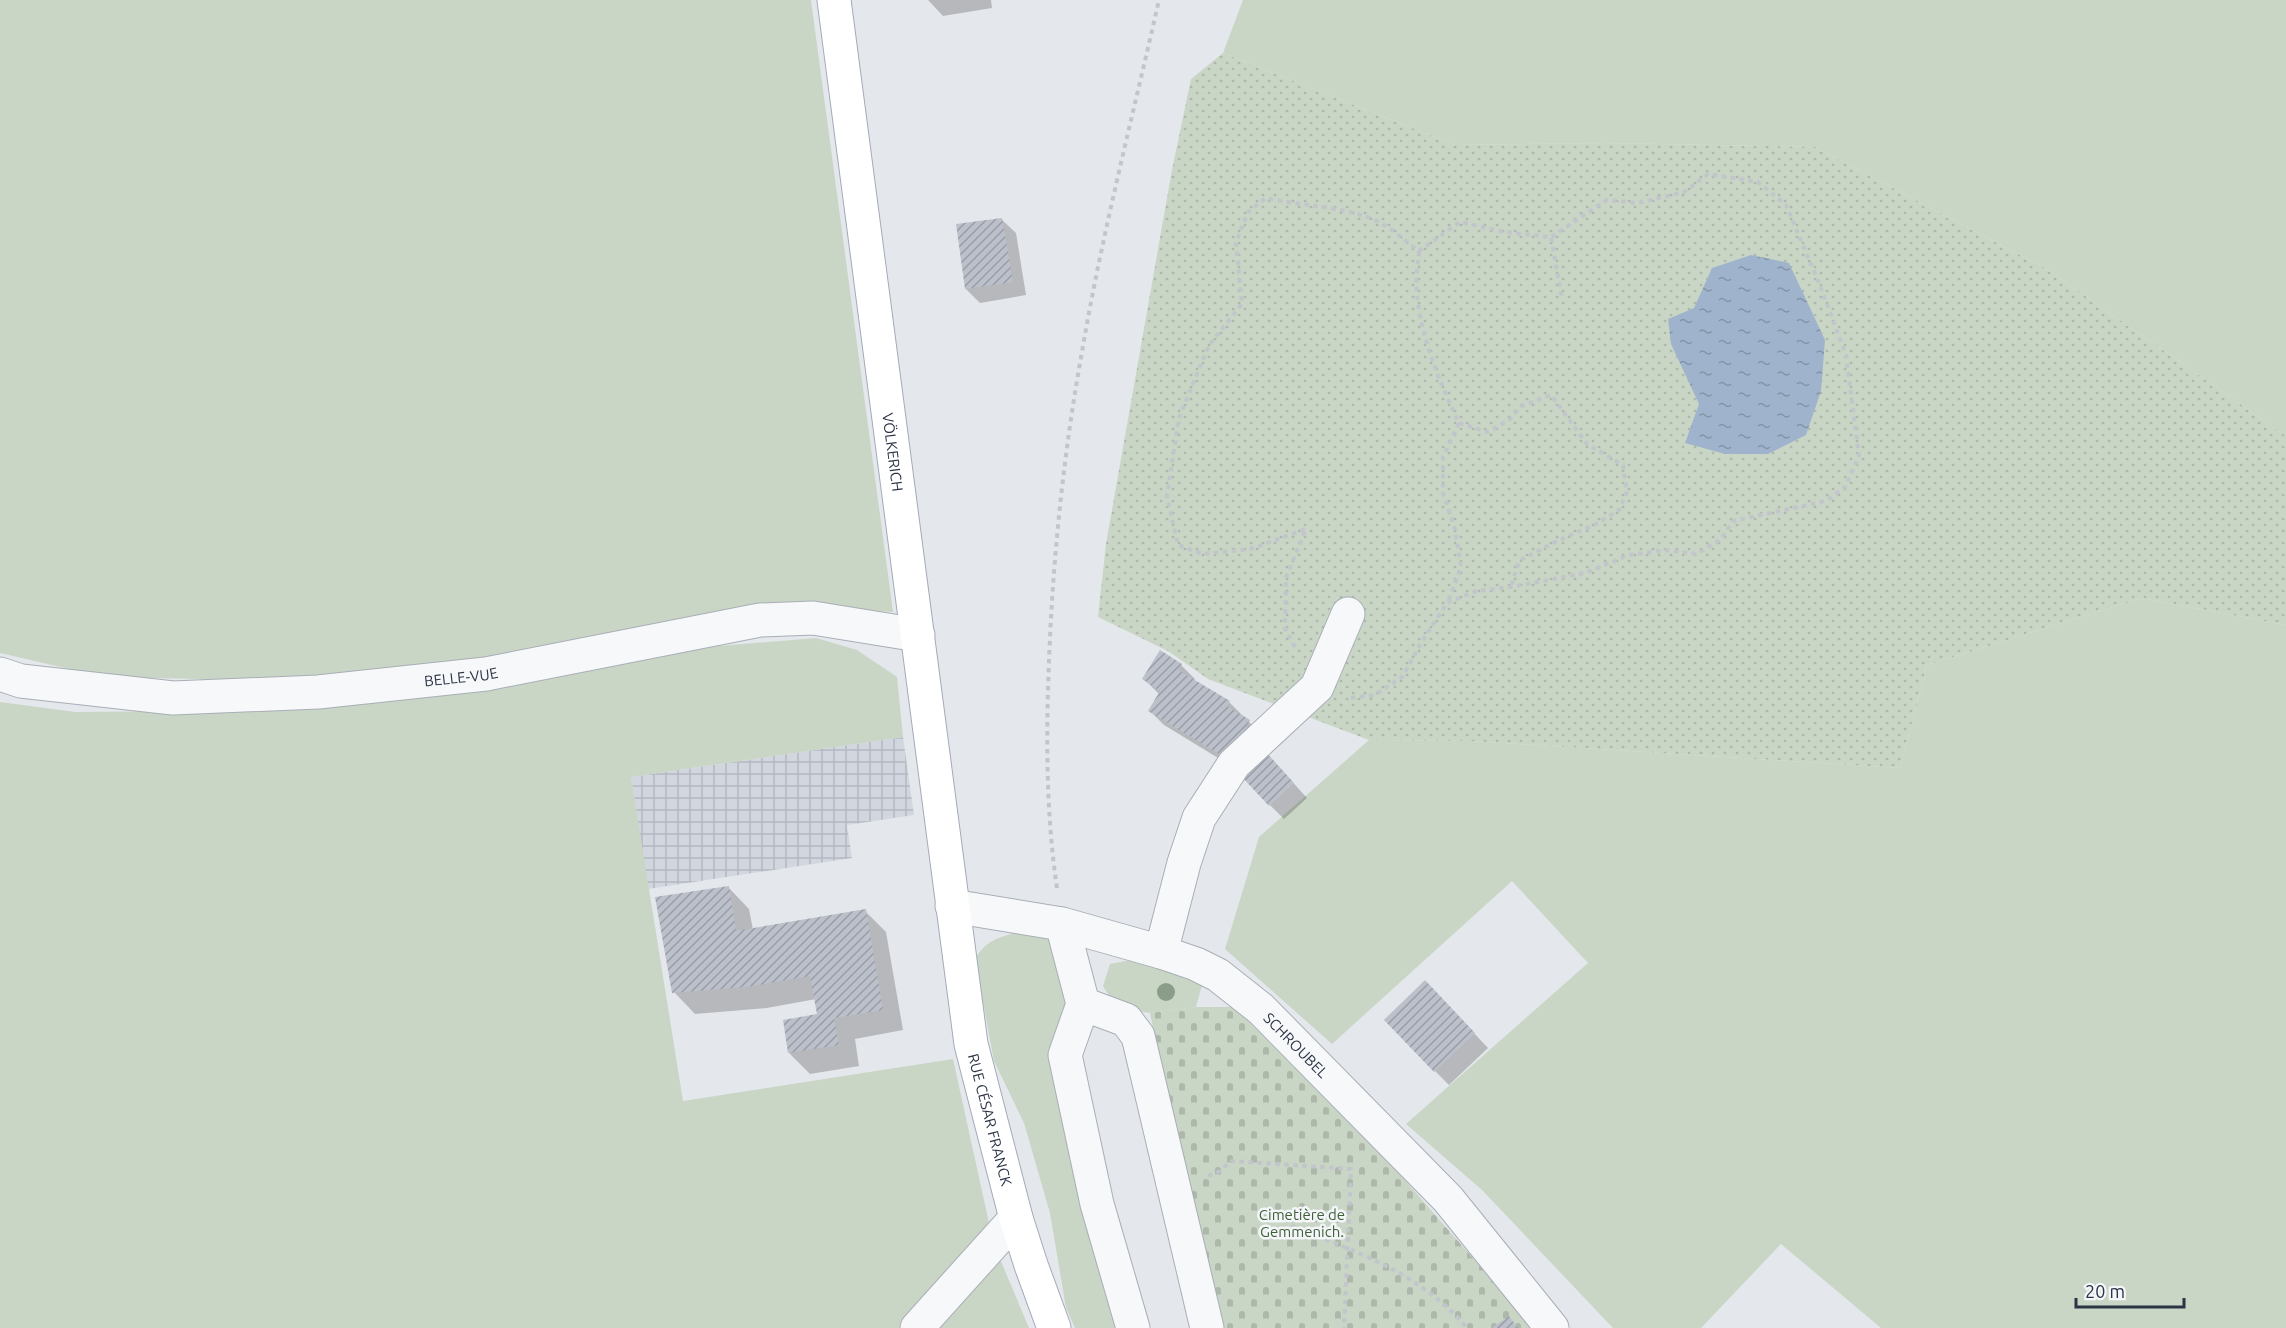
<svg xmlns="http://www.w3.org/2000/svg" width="2286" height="1328" font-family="Ubuntu,sans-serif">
  <defs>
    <pattern id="industrial-grid" width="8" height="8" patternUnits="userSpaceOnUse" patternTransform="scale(1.5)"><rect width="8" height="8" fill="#d2d6de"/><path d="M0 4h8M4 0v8" fill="none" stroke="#b4b8c0"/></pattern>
    <pattern id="cemetery-stones" width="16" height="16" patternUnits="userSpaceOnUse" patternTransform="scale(1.5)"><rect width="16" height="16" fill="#c9d6c5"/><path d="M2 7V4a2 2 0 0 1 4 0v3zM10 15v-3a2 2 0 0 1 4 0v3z" fill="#adb8ab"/></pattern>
    <pattern id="park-dots" width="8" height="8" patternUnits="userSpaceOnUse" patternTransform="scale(1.5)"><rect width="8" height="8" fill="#c9d6c5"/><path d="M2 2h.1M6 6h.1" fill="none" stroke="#adb8ab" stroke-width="1.8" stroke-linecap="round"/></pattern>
    <pattern id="water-ripples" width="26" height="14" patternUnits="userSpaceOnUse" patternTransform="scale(1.5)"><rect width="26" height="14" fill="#9fb4cc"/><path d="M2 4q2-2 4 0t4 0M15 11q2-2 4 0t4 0" fill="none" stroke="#8293a7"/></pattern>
    <pattern id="building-hatch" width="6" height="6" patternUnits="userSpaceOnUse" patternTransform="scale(1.5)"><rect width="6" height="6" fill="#bbc0ca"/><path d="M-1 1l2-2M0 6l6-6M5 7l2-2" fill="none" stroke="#989da6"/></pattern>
  </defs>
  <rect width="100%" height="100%" fill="#e4e7ec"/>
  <path fill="url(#industrial-grid)" d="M903 737 914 815 847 825 852 858 648 889 631 777Z"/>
  <path fill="#c9d6c5" d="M0 0H811L893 612 793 607 496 661 247 680 104 677 0 653Z
    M1243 0H2286V436L2048 270 1815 147 1605 143 1455 145 1223 53Z
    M2142 598 2286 625V1328H1881L1781 1244 1701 1328H1613L1482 1190 1406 1124 1588 963 1512 881 1332 1044 1225 949 1259 837 1369 740 1472 741 1900 768 1927 665Z
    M816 638 857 650 897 677 903 737 631 777 683 1101 953 1059 989 1223 902 1328H0V702L75 712 300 710 718 646Z
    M1018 932 1050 940 1069 983 1121 1328H1075L1066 1308 1050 1213 1024 1123 994 1061 975 959C986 940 998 938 1018 932Z
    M1135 959 1203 981 1196 1007 1150 1013 1117 1008 1103 986 1110 964Z
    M1000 1259 1029 1328H935Z"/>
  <path fill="url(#cemetery-stones)" d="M1196 1007H1234L1382 1154 1534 1328H1222L1187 1193 1150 1013Z"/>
  <path fill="url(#park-dots)" d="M1223 53 1455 145 1605 143 1815 147 2048 270 2286 436V625L2142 598 1927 665 1900 768 1472 741 1369 740 1208 679 1168 651 1098 617 1106 544 1172 170 1191 79Z"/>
  <path fill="url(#water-ripples)" d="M1751 255 1789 263 1825 340 1821 391 1806 435 1768 454H1725L1685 443 1699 404 1671 344 1668 319 1694 308 1712 268Z"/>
  <path fill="#0003" d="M928 0H991L992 8 943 16Z
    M1001 219 1016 233 1026 295 980 303 966 289Z
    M1181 665 1195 679 1194 681 1229 702 1263 736 1241 772 1164 725 1150 711 1160 695 1144 679Z
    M1279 767 1307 798 1284 819 1270 805Z
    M728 887 749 909 753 930 865 911 886 932 903 1030 855 1039 859 1066 810 1074 789 1053 818 1015 816 999 767 1008 695 1014 674 992Z
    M1439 996 1488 1048 1449 1085 1435 1071Z"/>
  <path fill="url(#building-hatch)" d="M1002 218 1013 282 965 289 956 224Z
    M1160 650 1182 664 1178 670 1230 701 1227 706 1250 720 1227 759 1148 711 1160 691 1142 679Z
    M1265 751 1294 783 1269 806 1239 774Z
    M729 886 736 931 866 909 883 1010 834 1018 839 1045 788 1053 783 1020 817 1014 810 976 746 987 672 993 655 897Z
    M1425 980 1475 1033 1434 1072 1384 1020Z
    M1509 1316 1518 1328H1492Z"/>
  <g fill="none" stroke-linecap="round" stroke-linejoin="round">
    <defs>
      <g id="minor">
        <path id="s1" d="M0 674 21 681 173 698 318 692 486 674 760 620 813 618 918 635"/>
        <path id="s2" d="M952 906 1062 924 1161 952 1196 964 1218 975 1261 1009 1448 1199 1552 1328"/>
        <path d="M1062 924 1083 1004 1065 1055 1097 1204 1133 1328"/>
        <path d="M1161 952 1184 863 1199 818 1234 764 1317 687 1348 614"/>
        <path d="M1083 1004 1126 1020 1138 1036 1207 1328"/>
        <path d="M917 1328 1016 1218"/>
      </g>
      <g id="major">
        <path id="s3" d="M834 0 971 1044 1016 1218 1031 1265 1054 1328"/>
      </g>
    </defs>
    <use href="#minor" stroke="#a9aeb7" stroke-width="35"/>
    <use href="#major" stroke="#a3abb8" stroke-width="35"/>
    <path stroke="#c2c5cb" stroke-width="4" stroke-dasharray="4.5 4.5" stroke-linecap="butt" d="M1419 251C1418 265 1415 280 1417 294 1421 339 1440 382 1459 423L1443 457V493L1455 529 1461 567 1448 602
      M1459 423 1488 432 1509 420 1522 406 1551 395 1587 444 1623 465 1627 492 1619 510 1594 525 1555 542 1519 561 1511 587
      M1295 647 1285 629 1286 577 1306 529 1250 549 1203 554 1178 545 1167 496 1179 418 1209 345 1242 304 1236 242 1248 212 1266 198C1301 206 1344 206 1377 221 1392 228 1406 242 1419 251L1460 222 1504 232 1551 237 1562 299
      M1351 698 1375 695 1403 676 1421 643 1447 603 1476 591 1511 587 1585 573 1629 555 1666 550 1697 554 1721 539 1733 521 1826 501 1845 487 1859 456 1846 355 1819 283 1786 205 1758 182 1708 174 1684 192 1638 203 1607 200 1551 237
      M1057 888C1046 814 1046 736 1049 661 1053 555 1064 450 1083 346 1103 230 1133 115 1159 0
      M1208 1176 1218 1172 1232 1161 1351 1169 1344 1328
      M1292 1226C1356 1252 1421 1273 1467 1328"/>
    <use href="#minor" stroke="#f7f8fa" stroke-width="33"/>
    <use href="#major" stroke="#fff" stroke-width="33"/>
  </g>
  <circle fill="#899d89" cx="1166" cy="992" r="9"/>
  <g text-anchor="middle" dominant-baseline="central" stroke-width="5" stroke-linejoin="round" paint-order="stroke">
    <g font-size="15" fill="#2b3445" stroke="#f4f6f9">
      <text stroke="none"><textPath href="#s3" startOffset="456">VÖLKERICH</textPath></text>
      <text stroke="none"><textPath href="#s1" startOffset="464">BELLE-VUE</textPath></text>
      <text stroke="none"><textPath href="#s2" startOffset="381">SCHROUBEL</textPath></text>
      <text stroke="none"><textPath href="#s3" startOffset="1131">RUE CÉSAR FRANCK</textPath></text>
    </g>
    <g font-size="15" fill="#3f6138" stroke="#f4f6f9">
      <text x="1302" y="1214">Cimetière de<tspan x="1302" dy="17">Gemmenich.</tspan></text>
    </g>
  </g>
  <path d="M2076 1298v9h108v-9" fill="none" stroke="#2b3445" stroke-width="3"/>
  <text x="2085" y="1298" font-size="18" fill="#2b3445" stroke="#f4f6f9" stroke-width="4.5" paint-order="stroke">20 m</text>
</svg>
